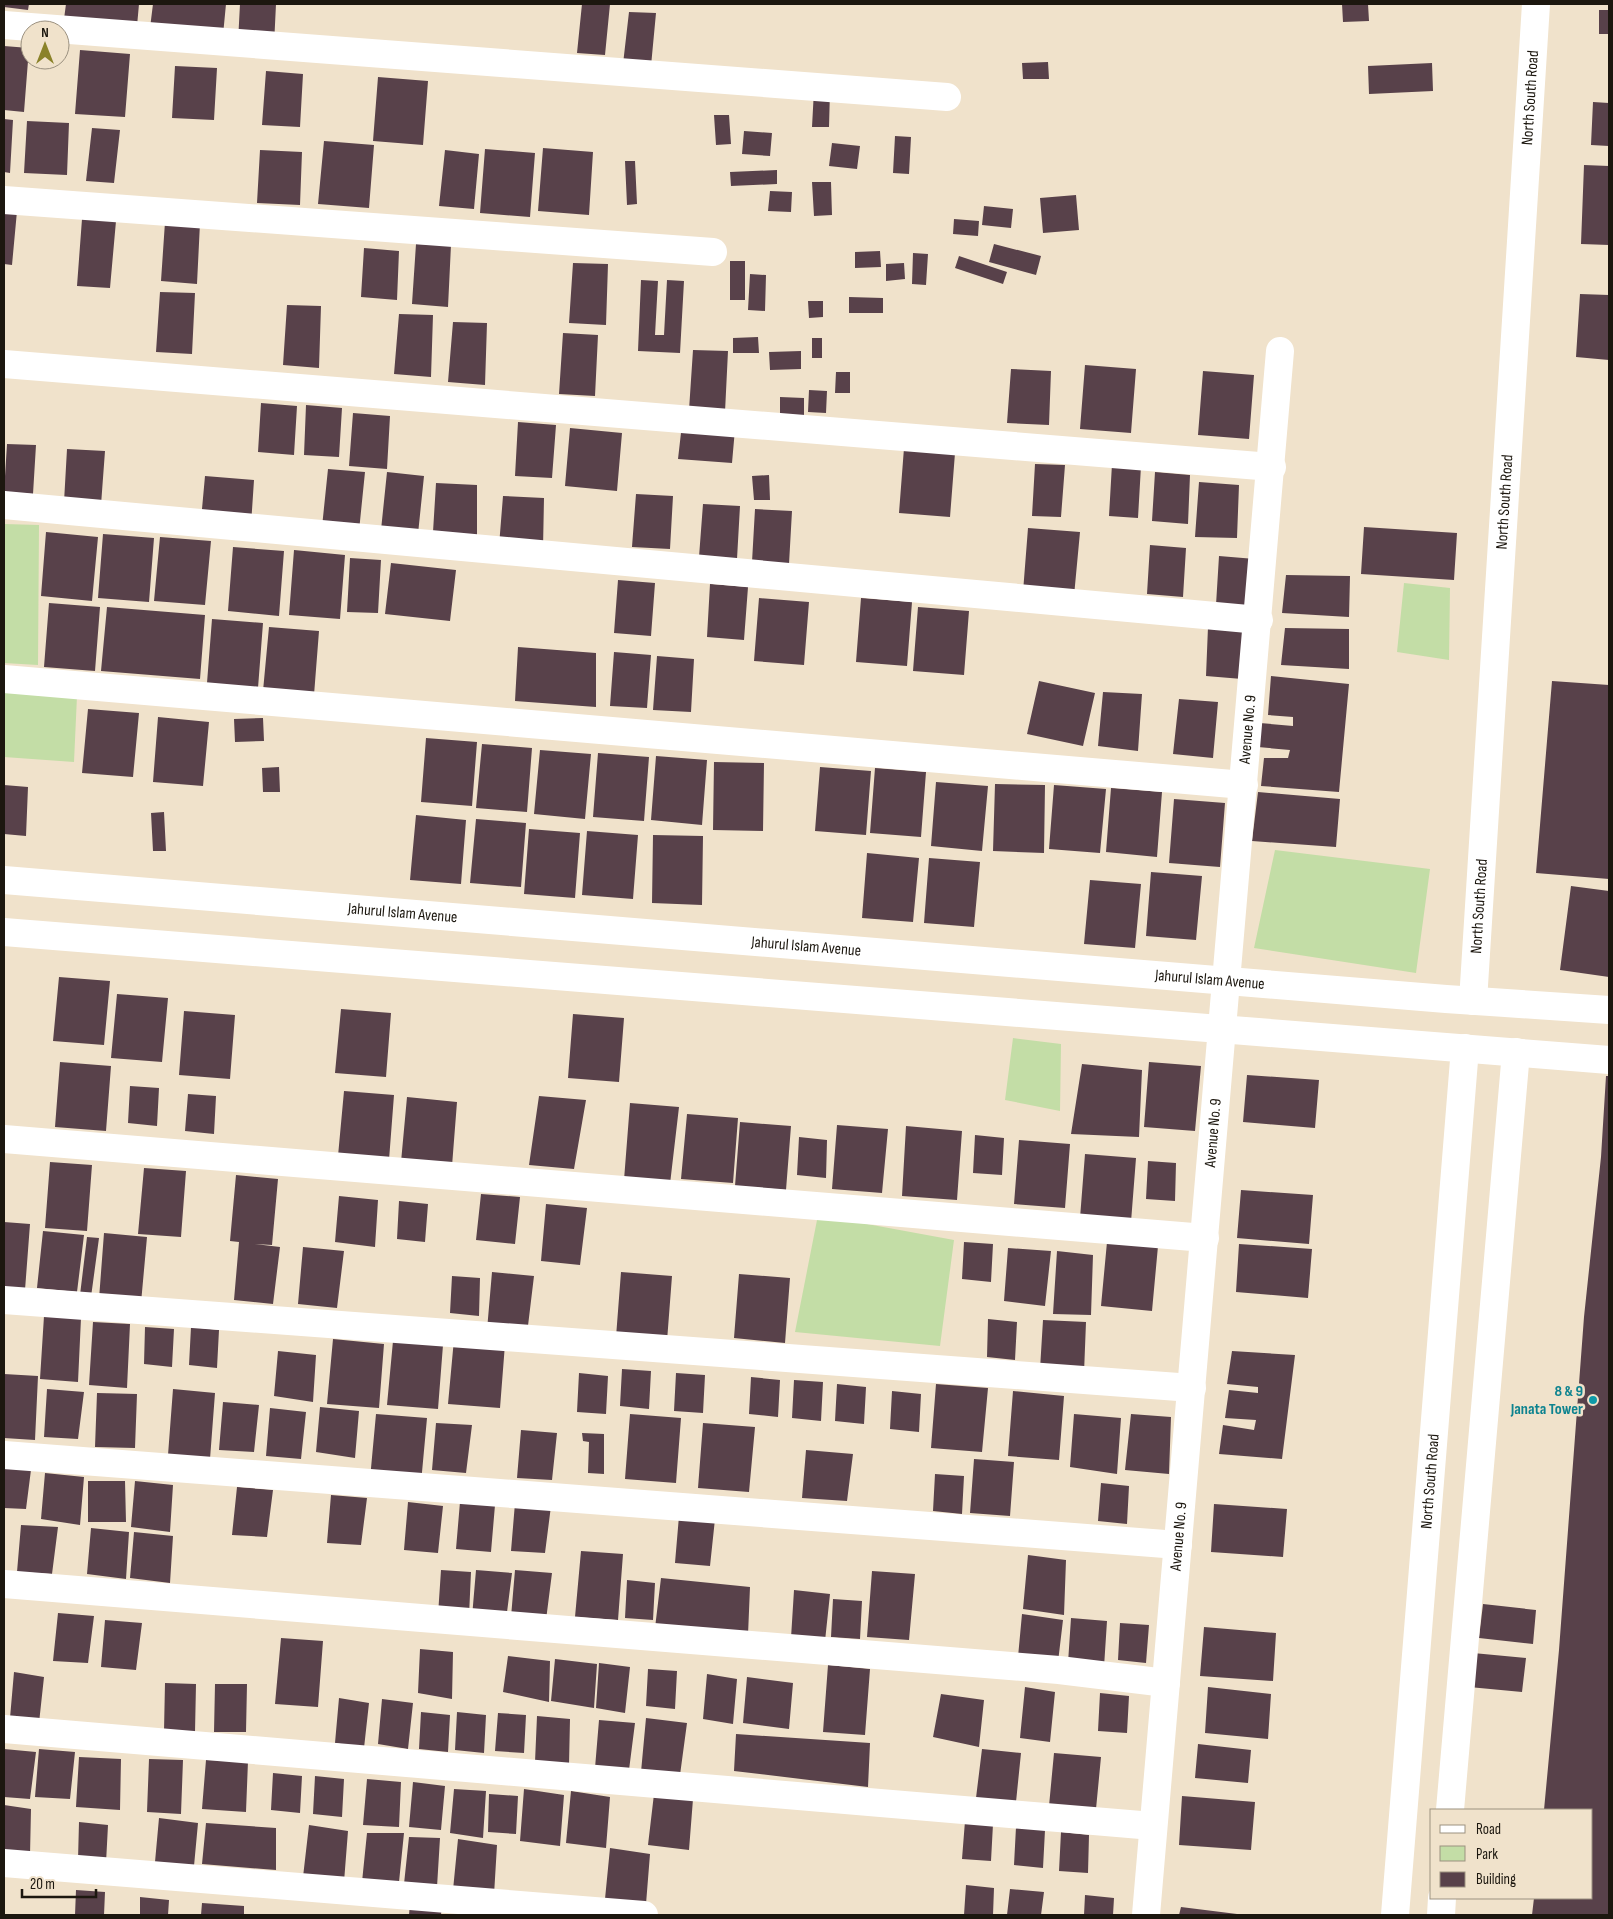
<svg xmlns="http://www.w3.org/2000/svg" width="1613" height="1919" font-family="'Sofia Sans Condensed',sans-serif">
  <rect width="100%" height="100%" fill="#f0e2cb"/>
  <path fill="#c3dda6" d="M4 524 39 525 38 665 4 663Z
    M1404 583 1450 588 1449 660 1397 652Z
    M4 690 77 696 74 762 4 757Z
    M1275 850 1430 869 1416 973 1254 948Z
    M1013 1038 1061 1044 1060 1111 1005 1100Z
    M818 1215 954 1240 940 1346 795 1332Z"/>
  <path fill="#58414a" d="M4 4H29L28 10 4 7Z
    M66 4H139L137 26 64 19Z
    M153 4H226L223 35 150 28Z
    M240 4H276L274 45 238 42Z
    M582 4H610L605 55 577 53Z
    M1342 4H1368L1369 21 1343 22Z
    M1599 10H1609V34H1599Z
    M629 12 656 13 651 66 623 64Z
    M4 46 29 48 24 112 4 110Z
    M80 50 130 54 125 117 75 114Z
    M1048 62 1049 79H1023L1022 63Z
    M1432 63 1433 91 1369 94 1368 66Z
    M175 66 217 68 214 120 172 118Z
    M266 71 303 74 300 127 262 125Z
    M378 77 428 81 423 145 373 141Z
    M814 90 830 91 829 127H812Z
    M1593 102 1609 103V146L1591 145Z
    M714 115H729L731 144 716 145Z
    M4 119 13 120 10 173 4 172Z
    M27 121 69 123 67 175 24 173Z
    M92 128 120 130 114 183 86 181Z
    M744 131 772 133 770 156 742 154Z
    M895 136 911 137 909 174 893 173Z
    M324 141 374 145 369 208 318 204Z
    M832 143 860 146 857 169 829 166Z
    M543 148 593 152 589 215 538 211Z
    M485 149 535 153 530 217 480 213Z
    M260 150 302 152 300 205 257 203Z
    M445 150 479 154 474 209 439 206Z
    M625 161H635L637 204 627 205Z
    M1584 165 1609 166V245L1581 244Z
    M777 170V184L731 186 730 172Z
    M812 182H831L832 215 814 216Z
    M770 191 792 192 791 212 768 211Z
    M1076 195 1079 230 1043 233 1040 198Z
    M984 206 1013 209 1011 228 982 225Z
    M4 211H17L12 265 4 264Z
    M82 219 116 221 110 288 77 286Z
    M954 219 979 221 978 236 953 234Z
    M165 222 200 223 197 284 161 281Z
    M416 244 451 245 448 307 412 304Z
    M994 244 1041 256 1036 275 989 262Z
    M364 248 399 251 397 300 361 297Z
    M880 251 881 267 855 268V252Z
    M913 253 928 254 926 285 912 284Z
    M959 256 1007 272 1003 284 955 268Z
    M730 261H745V300H730Z
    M573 263 608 264 606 325 569 323Z
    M904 263 905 279 886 281V264Z
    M750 274 766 275 765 311 748 310Z
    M641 280 658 281 655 335H664L667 280 684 281 680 353 638 351Z
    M160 292 195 293 192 354 156 352Z
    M1580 294 1609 295V360L1576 357Z
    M849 297 883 298V313H849Z
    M808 301H823V317L809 318Z
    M287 305 321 306 319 368 283 365Z
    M399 314 433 315 431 377 394 374Z
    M453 322 487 323 485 385 448 382Z
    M563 333 598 335 595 396 559 394Z
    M758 337 759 353H733V338Z
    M812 338H822V358H812Z
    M693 350 728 351 725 412 689 410Z
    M801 351V369L770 370 769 352Z
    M1085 365 1136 369 1131 433 1080 429Z
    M1011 369 1051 371 1049 425 1007 423Z
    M1203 371 1254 375 1249 439 1198 435Z
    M836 372H850V393H835Z
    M809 390 827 391 826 413 808 412Z
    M780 397 804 398V415H780Z
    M261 403 297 406 294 455 258 452Z
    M306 405 342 408 339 457 304 455Z
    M353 413 390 416 387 469 349 466Z
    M518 422 556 425 552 478 515 476Z
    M682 424 735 429 732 463 678 459Z
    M570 428 622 433 617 491 565 486Z
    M7 444 36 445 33 494 4 492Z
    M904 448 955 453 950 517 899 513Z
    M67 449 105 451 101 505 64 502Z
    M1035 464 1065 465 1061 517 1032 516Z
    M1112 464 1141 466 1138 518 1109 516Z
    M328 469 365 472 359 531 322 527Z
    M387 472 424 476 418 534 381 530Z
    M1155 472 1190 475 1188 524 1152 521Z
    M769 475 770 500H754L752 476Z
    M205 476 254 480 251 525 201 520Z
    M1199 482 1239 485 1237 538 1195 537Z
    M436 483 477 485V536L433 532Z
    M636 494 673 496 670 549 632 547Z
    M503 496 544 498 543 549 499 546Z
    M703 504 740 506 737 559 699 557Z
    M755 509 792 511 789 564 752 562Z
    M1364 527 1457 533 1454 580 1361 574Z
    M1028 528 1080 532 1074 596 1023 592Z
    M46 532 98 537 92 601 41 596Z
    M103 534 154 538 149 602 98 598Z
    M160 537 211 541 205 605 154 601Z
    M1150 545 1186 548 1183 597 1147 594Z
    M233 547 284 551 279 616 228 611Z
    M294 550 345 555 340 619 289 615Z
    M1219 556 1255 559 1252 608 1216 605Z
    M350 558 381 560 378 613 347 612Z
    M391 563 456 570 450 621 385 614Z
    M1286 575 1350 576 1349 617 1282 613Z
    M618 580 655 583 651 636 614 633Z
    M710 584 748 587 744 640 707 637Z
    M759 598 809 602 804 665 754 661Z
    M861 598 912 602 907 666 856 662Z
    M49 603 100 607 95 671 44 667Z
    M107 607 205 615 200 679 101 671Z
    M918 607 969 611 964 675 913 671Z
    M212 619 263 623 258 688 207 683Z
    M269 627 319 631 314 695 263 691Z
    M1208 627 1244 630 1242 679 1206 676Z
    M1285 628 1349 629V669L1281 665Z
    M518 647 596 653V707L515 701Z
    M614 652 651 655 647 708 610 706Z
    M657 656 694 659 691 712 653 710Z
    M1271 676 1349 684 1339 792 1261 786 1264 758H1288L1290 750 1258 747 1260 723 1293 726V717L1268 715Z
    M1039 681 1095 693 1083 746 1027 734Z
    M1552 681 1609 685V879L1536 873Z
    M1103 692 1142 694 1138 751 1098 746Z
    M1179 699 1218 702 1213 758 1173 754Z
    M88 709 139 713 133 777 82 773Z
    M158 717 209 722 203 786 153 782Z
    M263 718 264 741 235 742 234 719Z
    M426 738 477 742 472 806 421 802Z
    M482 744 532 748 527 812 476 808Z
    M540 750 591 754 585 819 534 814Z
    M598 753 649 757 644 821 593 817Z
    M656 756 707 760 702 825 651 820Z
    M714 762 764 763 763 831 713 830Z
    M279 767 280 792H263L262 768Z
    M820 767 871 771 866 835 815 831Z
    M875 768 926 772 921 837 870 833Z
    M936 782 988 786 982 851 931 846Z
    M995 784 1045 785 1044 853 993 851Z
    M4 785 28 787 26 836 4 834Z
    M1054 785 1106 789 1100 853 1049 849Z
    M1111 788 1162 792 1157 857 1106 852Z
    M1258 792 1340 799 1336 847 1252 841Z
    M1174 799 1225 803 1220 867 1169 863Z
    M164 812 166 851H153L151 813Z
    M416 815 466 820 461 884 410 880Z
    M476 819 526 823 521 887 470 883Z
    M529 829 580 833 575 898 524 894Z
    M587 831 638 835 633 899 582 895Z
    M653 835 703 836 702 905 652 903Z
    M867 853 919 858 913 922 862 918Z
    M929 858 980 862 974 927 924 923Z
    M1151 872 1202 876 1196 940 1146 936Z
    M1090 880 1141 884 1135 948 1084 944Z
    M1571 886 1609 891V977L1560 970Z
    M59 977 110 981 104 1045 53 1041Z
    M117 994 168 998 162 1062 111 1058Z
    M341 1009 391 1013 386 1077 335 1073Z
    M184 1011 235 1015 230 1079 179 1075Z
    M573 1014 624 1018 619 1082 568 1078Z
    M60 1062 111 1066 106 1131 55 1127Z
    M1149 1062 1201 1066 1195 1131 1144 1127Z
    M1082 1064 1142 1070 1139 1137 1071 1134Z
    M1247 1075 1319 1080 1315 1128 1243 1122Z
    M1606 1076H1609V1915H1532L1534 1898H1592V1810H1544L1559 1650 1584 1317 1601 1157Z
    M130 1086 159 1088 157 1126 128 1123Z
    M344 1091 394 1095 389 1160 338 1156Z
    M188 1094 216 1096 214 1134 185 1131Z
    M539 1096 586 1100 574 1169 529 1165Z
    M407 1097 457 1102 452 1166 401 1162Z
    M630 1103 679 1107 670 1184 624 1180Z
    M687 1114 738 1118 733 1183 681 1179Z
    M740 1122 791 1126 786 1190 735 1186Z
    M837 1125 888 1129 882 1193 832 1189Z
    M906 1126 962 1131 957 1200 902 1196Z
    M975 1135 1004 1138 1002 1175 973 1173Z
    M799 1137 827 1140 826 1178 797 1175Z
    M1019 1140 1070 1144 1065 1208 1014 1204Z
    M1085 1154 1136 1158 1131 1222 1080 1218Z
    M1148 1161 1176 1163 1175 1201 1146 1199Z
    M50 1162 92 1165 87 1231 45 1228Z
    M144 1168 186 1171 181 1237 138 1234Z
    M236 1175 278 1179 272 1245 255 1244 280 1247 273 1304 234 1300 239 1242 230 1241Z
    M1241 1190 1313 1195 1309 1244 1237 1238Z
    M481 1194 520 1197 515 1244 476 1240Z
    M339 1196 378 1200 375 1247 335 1242Z
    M399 1201 428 1204 425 1242 397 1239Z
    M546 1204 587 1208 580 1265 541 1261Z
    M4 1222 30 1224 25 1290 4 1289Z
    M43 1231 84 1235 77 1292 37 1288Z
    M104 1233 147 1237 141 1303 99 1299Z
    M87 1237 99 1238 91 1297 80 1295Z
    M964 1242 993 1244 991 1282 962 1279Z
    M1107 1242 1158 1246 1152 1311 1101 1306Z
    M1239 1244 1312 1249 1308 1298 1236 1292Z
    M303 1247 344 1251 337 1308 298 1304Z
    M1008 1248 1051 1251 1045 1306 1004 1301Z
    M1057 1251 1093 1255 1091 1315 1053 1314Z
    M492 1272 534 1276 527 1334 487 1330Z
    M621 1272 672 1276 667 1341 616 1337Z
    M739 1274 790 1278 785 1343 734 1338Z
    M452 1276 480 1278 479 1316 450 1313Z
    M44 1316 81 1318 78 1382 40 1379Z
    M988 1319 1017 1322 1015 1360 987 1357Z
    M1043 1320 1086 1322 1084 1373 1040 1369Z
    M93 1322 130 1324 127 1388 89 1385Z
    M145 1327 174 1329 172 1367 144 1364Z
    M191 1327 219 1330 217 1368 189 1365Z
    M333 1339 384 1344 379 1408 327 1404Z
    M454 1339 505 1344 500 1408 448 1404Z
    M393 1341 443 1345 438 1409 387 1405Z
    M278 1351 316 1355 313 1402 274 1396Z
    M1232 1351 1295 1355 1282 1459 1219 1454 1223 1425 1254 1430 1256 1420 1225 1418 1229 1390 1258 1393V1387L1227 1384Z
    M622 1369 651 1371 649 1409 620 1406Z
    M579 1373 608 1376 606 1414 577 1412Z
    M676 1373 705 1375 703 1413 674 1411Z
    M4 1374 38 1376 35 1440 4 1438Z
    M751 1377 780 1380 778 1417 749 1414Z
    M794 1380 823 1382 821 1421 792 1418Z
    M837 1384 866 1387 864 1424 835 1421Z
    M936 1384 988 1388 982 1452 931 1448Z
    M47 1389 84 1392 78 1439 44 1437Z
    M173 1389 215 1393 210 1459 168 1455Z
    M892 1391 921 1394 919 1432 890 1429Z
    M1013 1391 1064 1396 1059 1460 1008 1456Z
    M97 1393 137 1394 135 1448 95 1447Z
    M223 1402 259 1405 254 1452 219 1450Z
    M320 1407 359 1411 355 1458 316 1452Z
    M270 1408 306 1412 301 1459 266 1456Z
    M376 1414 427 1418 421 1483 370 1479Z
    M630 1414 681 1418 676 1483 625 1479Z
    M1074 1414 1121 1418 1117 1474 1070 1467Z
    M1131 1414 1171 1417 1169 1474 1125 1470Z
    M436 1423 472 1425 466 1473 432 1470Z
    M703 1423 755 1427 749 1492 698 1488Z
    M521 1430 557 1433 552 1480 517 1478Z
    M582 1433 604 1434V1474L588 1473 589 1442 583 1441Z
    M806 1450 853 1454 847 1501 802 1498Z
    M974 1459 1014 1462 1010 1516 970 1513Z
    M4 1460 32 1462 26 1509 4 1508Z
    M45 1473 84 1477 80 1525 41 1519Z
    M935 1474 964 1476 962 1514 933 1511Z
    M88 1481H125L126 1522H88Z
    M135 1481 173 1485 170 1532 131 1527Z
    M1101 1483 1129 1486 1127 1524 1098 1521Z
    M237 1487 273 1490 267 1537 232 1535Z
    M331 1495 367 1498 361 1545 327 1543Z
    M408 1502 443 1506 438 1553 404 1550Z
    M460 1502 495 1505 491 1552 456 1549Z
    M515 1503 551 1506 545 1553 511 1551Z
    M1214 1504 1287 1509 1283 1557 1211 1552Z
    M679 1516 715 1519 710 1566 675 1563Z
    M21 1525 58 1527 52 1574 17 1572Z
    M91 1528 129 1532 126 1579 87 1574Z
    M134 1532 173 1536 170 1583 130 1578Z
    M581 1551 623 1554 618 1620 575 1617Z
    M1028 1555 1066 1560 1064 1615 1023 1609Z
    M441 1570 471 1572 469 1616 438 1615Z
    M476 1570 512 1573 506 1620 472 1617Z
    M515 1570 552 1573 546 1620 511 1617Z
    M872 1571 915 1574 909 1640 867 1637Z
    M661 1578 750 1587 748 1635 655 1628Z
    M627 1580 655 1583 653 1620 625 1618Z
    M794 1590 830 1594 825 1641 791 1638Z
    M833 1599 862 1601 860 1639 831 1637Z
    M1483 1604 1536 1610 1533 1644 1479 1638Z
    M58 1613 94 1616 88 1663 53 1661Z
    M1022 1614 1063 1620 1058 1662 1018 1657Z
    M1071 1618 1107 1621 1104 1667 1068 1663Z
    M105 1620 142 1623 136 1670 101 1667Z
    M1120 1623 1149 1625 1146 1663 1118 1660Z
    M1204 1627 1276 1633 1273 1681 1200 1676Z
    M281 1638 323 1641 318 1707 275 1704Z
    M420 1649 453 1652 452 1699 418 1693Z
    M1473 1653 1526 1658 1522 1692 1469 1687Z
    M508 1656 550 1661 549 1702 503 1692Z
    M555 1659 597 1664 594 1708 551 1701Z
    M599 1663 630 1667 625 1713 596 1708Z
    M828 1665 870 1669 865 1735 823 1732Z
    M648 1669 677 1671 675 1709 646 1706Z
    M14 1672 44 1677 39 1723 10 1718Z
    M707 1674 737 1679 733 1724 703 1719Z
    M747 1677 793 1683 789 1729 743 1723Z
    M165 1683 196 1684 195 1732 164 1731Z
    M215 1684H247L246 1732H214Z
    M1025 1687 1055 1692 1050 1742 1020 1738Z
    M1208 1687 1271 1694 1268 1739 1205 1733Z
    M1100 1693 1129 1696 1127 1733 1098 1731Z
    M941 1694 984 1700 979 1747 933 1737Z
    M339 1698 369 1703 364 1748 335 1743Z
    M382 1699 413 1703 408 1749 378 1744Z
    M421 1712 450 1715 448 1752 419 1749Z
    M457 1712 486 1715 484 1753 455 1750Z
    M498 1713 526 1715 524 1753 495 1751Z
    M537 1716 570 1719 569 1765 535 1762Z
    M646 1718 687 1723 680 1775 641 1772Z
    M599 1720 635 1723 629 1770 595 1768Z
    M736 1734 870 1743 868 1787 734 1771Z
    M1198 1744 1251 1750 1248 1783 1195 1778Z
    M4 1749 36 1752 30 1799 4 1797Z
    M39 1749 75 1752 70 1799 35 1797Z
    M982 1749 1021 1753 1016 1802 976 1798Z
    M1054 1753 1101 1757 1096 1809 1049 1806Z
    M79 1757 121 1759 120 1810 76 1807Z
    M149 1759 183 1760 181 1814 147 1812Z
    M206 1760 248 1761 246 1812 202 1809Z
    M273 1773 302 1776 300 1813 271 1810Z
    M315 1776 344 1779 342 1817 313 1814Z
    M367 1779 401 1782 399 1827 363 1825Z
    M413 1782 445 1786 441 1830 409 1827Z
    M454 1789 486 1791 483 1838 450 1833Z
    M524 1789 564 1795 560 1846 520 1841Z
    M571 1791 610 1797 606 1848 566 1843Z
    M489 1794 518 1796 516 1834 488 1832Z
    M654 1794 693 1799 689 1850 648 1845Z
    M1182 1796 1255 1802 1251 1850 1179 1845Z
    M4 1805 31 1809 30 1855 4 1853Z
    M159 1818 198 1823 194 1866 155 1862Z
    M965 1821 993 1824 991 1861 962 1859Z
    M79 1822 108 1825 106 1863 78 1860Z
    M206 1823 276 1828V1870L202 1864Z
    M309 1825 348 1831 344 1882 303 1877Z
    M1016 1827 1045 1830 1043 1868 1014 1865Z
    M1061 1832 1089 1835 1088 1873 1059 1871Z
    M367 1833H404L399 1882H362Z
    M409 1837 440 1838 437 1887 404 1884Z
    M458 1839 497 1845 494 1895 453 1890Z
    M610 1848 650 1854 646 1904 605 1899Z
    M966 1885 994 1888 993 1915H964Z
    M1010 1889 1044 1892 1041 1915H1007Z
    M76 1890 105 1892 104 1915H75Z
    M1085 1895 1114 1898 1113 1915H1084Z
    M140 1897 169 1900 168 1915H140Z
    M202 1903 244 1906V1915H201Z
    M410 1903 442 1904 441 1915H409Z
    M1181 1907 1237 1914V1915H1179Z"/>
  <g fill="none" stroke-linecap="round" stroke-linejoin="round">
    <g stroke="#fff" stroke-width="28">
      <path d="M4 25 947 97"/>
      <path d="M4 200 713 252"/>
      <path d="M4 364 1272 467"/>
      <path d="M4 505 1259 620"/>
      <path d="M4 679 1244 785"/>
      <path id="s1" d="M4 880 1446 999 1609 1010"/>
      <path d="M4 932 1609 1060"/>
      <path id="s2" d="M1473 1001 1536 4"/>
      <path d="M4 1139 1205 1238"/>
      <path d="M4 1300 1192 1388"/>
      <path d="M4 1455 1178 1545"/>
      <path d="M4 1584 1059 1670 1166 1683"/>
      <path d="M4 1729 1153 1826"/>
      <path d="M1450 1810 1516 1052"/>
      <path d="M4 1863 644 1915"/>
      <path id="s3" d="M1146 1915 1280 351"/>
      <path id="s4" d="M1395 1915 1465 1048"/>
      <path d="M1441 1915 1442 1898"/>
    </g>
  </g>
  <circle fill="#0f9aa8" stroke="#f0e2cb" stroke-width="2" cx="1593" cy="1400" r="5"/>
  <g text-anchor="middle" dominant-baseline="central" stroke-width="5" stroke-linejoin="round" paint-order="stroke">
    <g font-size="16" fill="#1c170f" stroke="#f0e2cb">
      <text stroke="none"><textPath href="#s2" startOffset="905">North South Road</textPath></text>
      <text stroke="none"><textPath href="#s2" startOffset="500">North South Road</textPath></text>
      <text stroke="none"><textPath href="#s3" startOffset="1190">Avenue No. 9</textPath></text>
      <text stroke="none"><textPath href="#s2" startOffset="95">North South Road</textPath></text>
      <text stroke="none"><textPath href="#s1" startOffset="400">Jahurul Islam Avenue</textPath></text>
      <text stroke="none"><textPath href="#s1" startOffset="805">Jahurul Islam Avenue</textPath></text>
      <text stroke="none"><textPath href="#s1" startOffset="1210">Jahurul Islam Avenue</textPath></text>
      <text stroke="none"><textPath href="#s3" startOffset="785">Avenue No. 9</textPath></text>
      <text stroke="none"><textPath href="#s4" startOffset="435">North South Road</textPath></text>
      <text stroke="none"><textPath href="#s3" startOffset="380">Avenue No. 9</textPath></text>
    </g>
    <g font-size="16" font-weight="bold" fill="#0d838f" stroke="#f0e2cb" text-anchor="end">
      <text x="1583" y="1391">8 &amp; 9<tspan x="1583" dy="18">Janata Tower</tspan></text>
    </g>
  </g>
  <rect width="1613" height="1919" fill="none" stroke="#1c170f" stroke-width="10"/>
  <rect x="1430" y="1809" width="162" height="90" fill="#f0e2cb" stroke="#9b9180"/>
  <rect x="1440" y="1825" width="25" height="8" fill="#ffffff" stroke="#9b9180"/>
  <text x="1476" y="1834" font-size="15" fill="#1c170f">Road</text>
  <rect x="1440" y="1846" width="25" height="15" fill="#c3dda6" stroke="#9b9180"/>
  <text x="1476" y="1859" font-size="15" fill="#1c170f">Park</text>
  <rect x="1440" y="1872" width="25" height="15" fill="#58414a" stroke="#9b9180"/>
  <text x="1476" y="1884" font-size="15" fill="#1c170f">Building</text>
  <g transform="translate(45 45)"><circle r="24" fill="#f0e2cb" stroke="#9b9180"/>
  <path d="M0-4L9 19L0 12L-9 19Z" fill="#8a8229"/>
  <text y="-8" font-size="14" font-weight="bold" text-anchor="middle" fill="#1c170f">N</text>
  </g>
  <path d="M22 1889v8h74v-8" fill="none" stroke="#1c170f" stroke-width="2.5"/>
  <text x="30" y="1889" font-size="15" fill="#1c170f" stroke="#f0e2cb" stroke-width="4" paint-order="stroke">20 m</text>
</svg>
